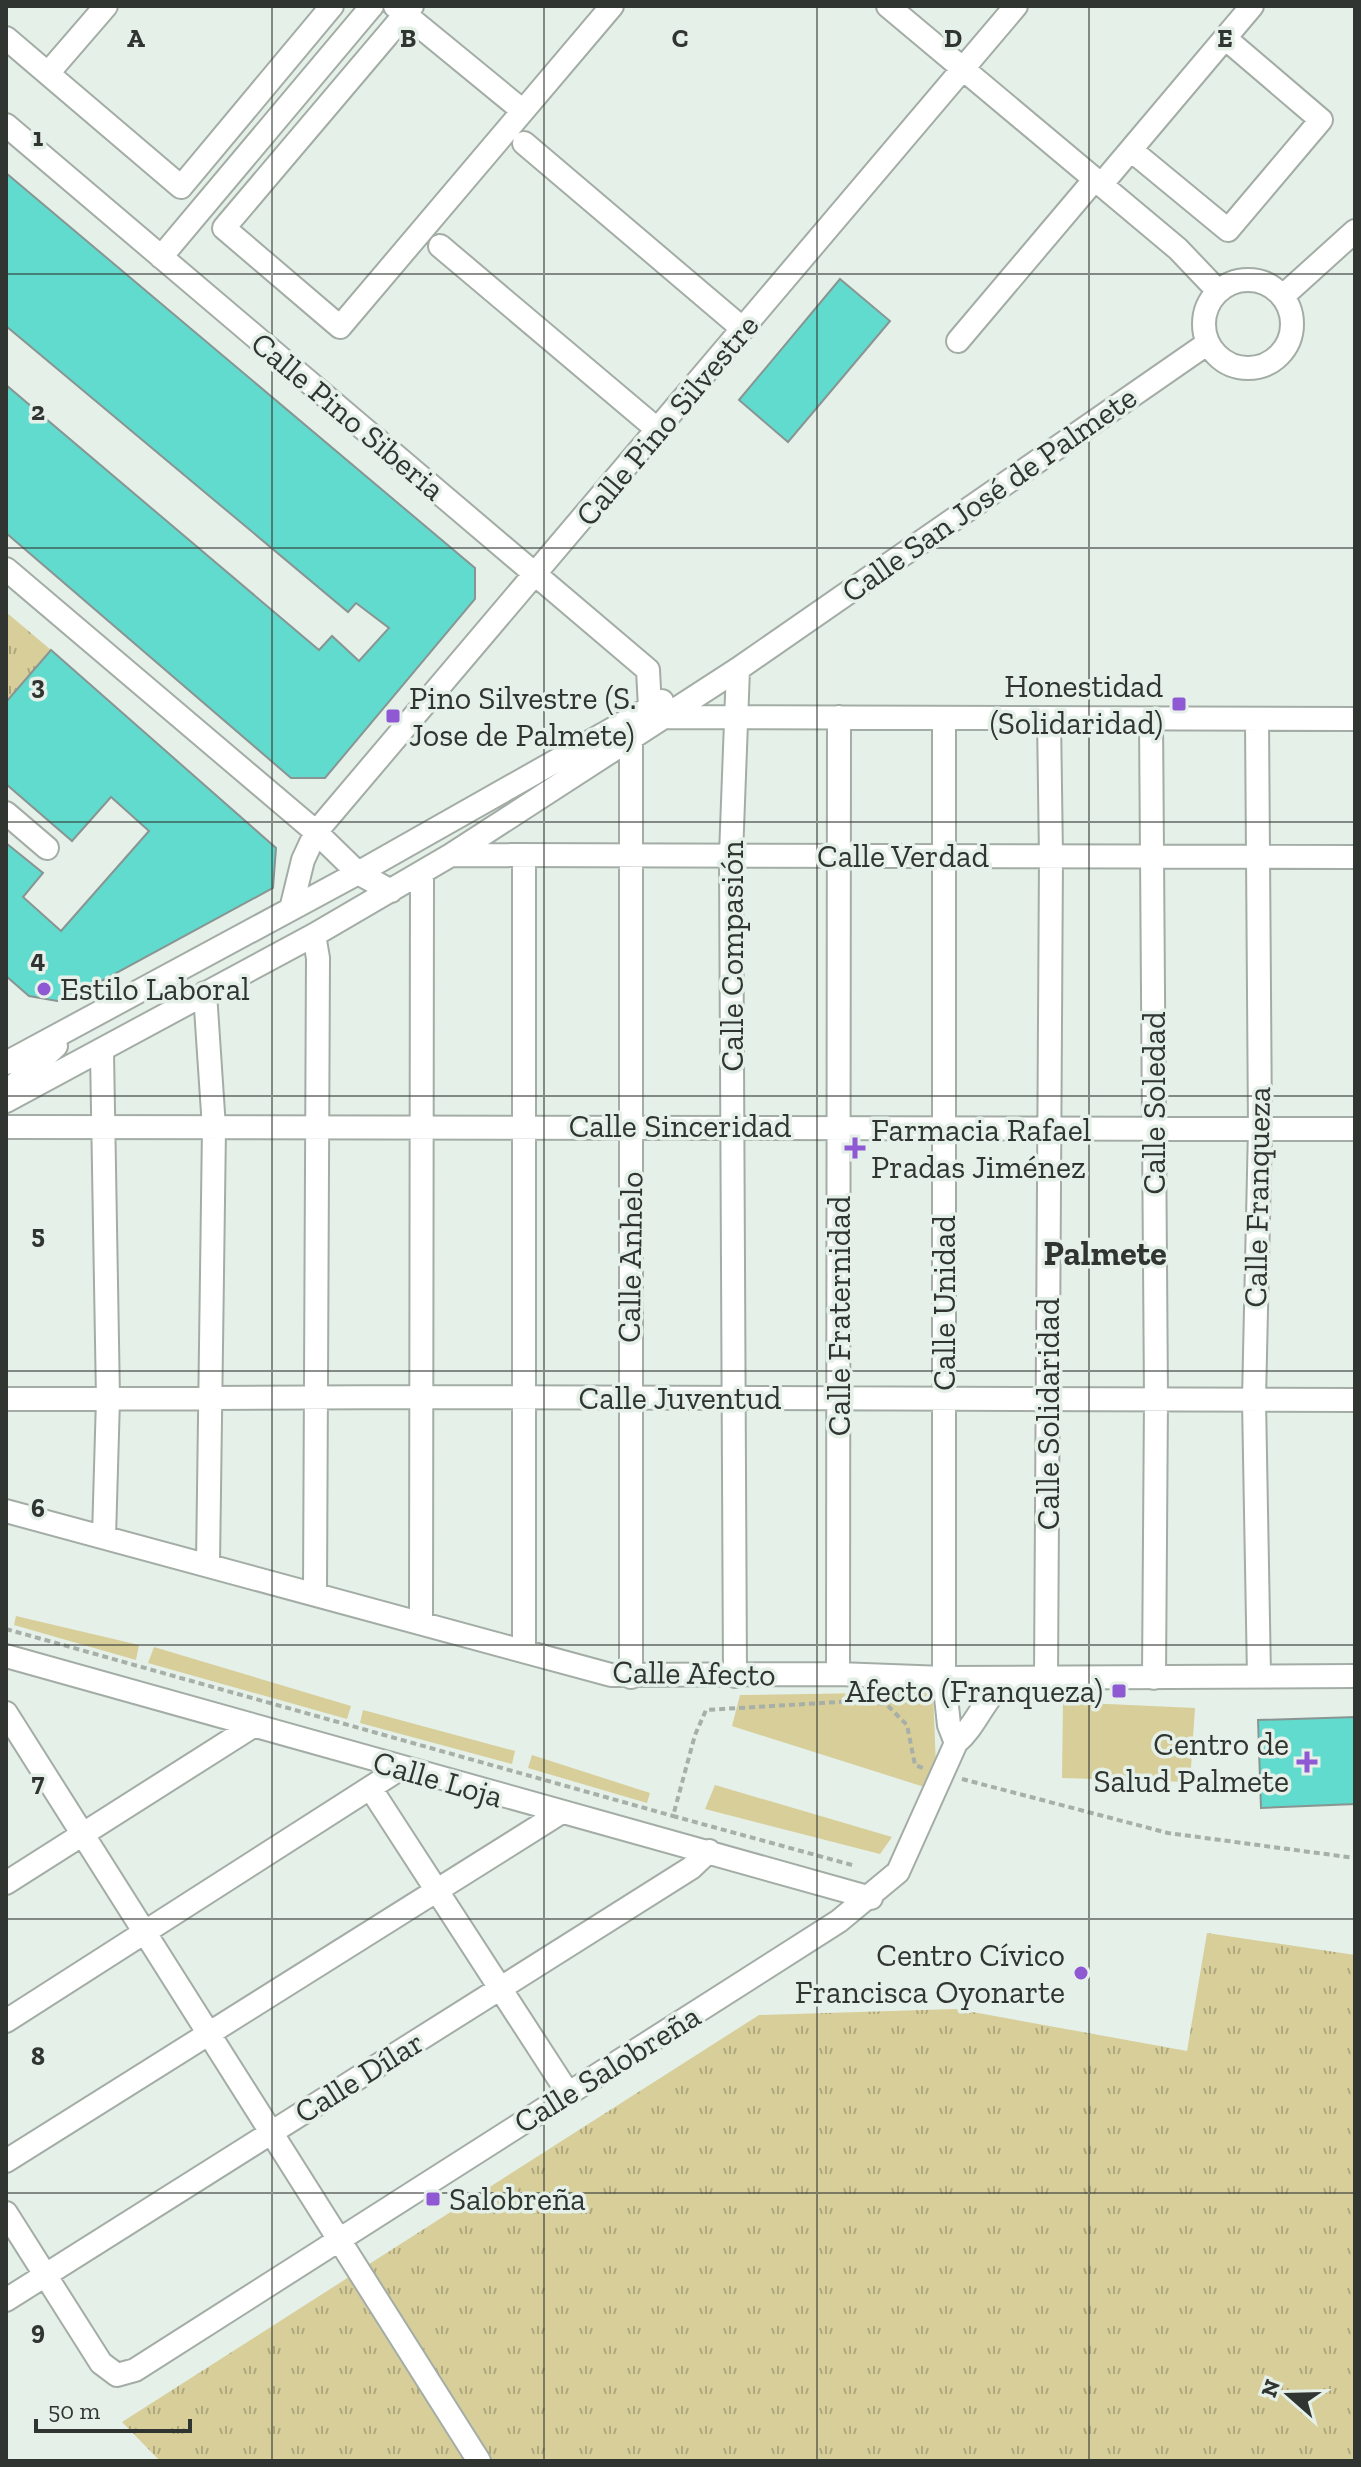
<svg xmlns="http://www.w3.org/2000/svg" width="1361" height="2467" font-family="'Zilla Slab',serif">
  <defs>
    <pattern id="grass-tufts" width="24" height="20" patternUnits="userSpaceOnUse" patternTransform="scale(2)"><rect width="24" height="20" fill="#d7ce9a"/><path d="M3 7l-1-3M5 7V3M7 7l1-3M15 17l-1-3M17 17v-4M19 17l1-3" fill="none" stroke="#afa87e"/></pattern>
  </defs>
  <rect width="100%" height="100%" fill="#e5f0e8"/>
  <path fill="url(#grass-tufts)" d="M6 612 51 650 6 702Z
    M1207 1933 1355 1955V2461H160L122 2422 759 2015 956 2009 1187 2051Z"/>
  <path fill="#d7ce9a" d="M16 1616 139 1645 136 1660 14 1625Z
    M154 1647 351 1706 347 1719 148 1663Z
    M933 1692 937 1791 732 1726 740 1695Z
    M1063 1702 1195 1708 1190 1782 1062 1778Z
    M363 1710 515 1751 512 1764 360 1723Z
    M532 1755 650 1793 647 1803 528 1768Z
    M715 1785 892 1837 880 1854 705 1809Z"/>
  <path fill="#61dbce" stroke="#889593" stroke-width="2" d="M6 173 475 568V599L325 778H291L6 533V385L319 650 332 636 359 661 389 628 356 603 348 612 6 326Z
    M840 279 890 321 788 442 739 400Z
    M51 650 276 848 273 888 63 1002 29 996 6 976V843L43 873 23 897 61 931 149 831 111 797 72 841 6 784V702Z
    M1355 1717V1804L1261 1808 1258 1720Z"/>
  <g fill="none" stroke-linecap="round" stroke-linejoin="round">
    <defs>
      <path id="minor" d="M395 6 523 111
        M412 6 224 228 340 327 612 6
        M888 6 1178 249 1218 291
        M6 38 181 187 332 6
        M49 72 106 6
        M6 125 648 670 650 708
        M524 143 743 329
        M1131 150 1228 230 1321 120 1225 38
        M1101 185 1252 6
        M440 246 658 430
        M161 257 372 6
        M1204 324a44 44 0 1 1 88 0a44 44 0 1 1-88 0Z
        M1283 296 1355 231
        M958 341 1095 179
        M6 569 316 832 358 873 391 891
        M666 717 1355 719
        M944 718V1678L949 1725 956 1743
        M1151 719 1156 1398 1154 1678
        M1257 719 1260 1128 1254 1400 1259 1676
        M6 813 47 848
        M453 855 1355 857
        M524 855V1651
        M291 909 303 860 316 832 1016 6
        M314 935 318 958 315 1592
        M205 993 214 1128 208 1564
        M102 1052 108 1399 104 1537
        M6 1063 358 873 662 701
        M6 1093 56 1046
        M6 1101 314 935 451 855 738 669 1208 343
        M6 1127 1355 1129
        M6 1399 422 1397 1355 1400
        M6 1511 611 1675 838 1674 944 1678 1355 1676
        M421 1622 422 873
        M6 1656 871 1898
        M838 1674 839 717
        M735 1676 731 855 738 669
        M631 1677V741
        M1046 1677 1051 857 1049 718
        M6 1713 479 2461
        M371 1789 568 2093
        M6 1883 253 1726
        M6 2021 401 1768
        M6 2161 560 1813
        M6 2213 101 2363 117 2375 135 2370 839 1921 898 1872 956 1743C978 1724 984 1696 1009 1678
        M6 2300 691 1868 709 1851"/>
    </defs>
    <use href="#minor" stroke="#a3ada6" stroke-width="26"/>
    <path stroke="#a6afa8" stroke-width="4" stroke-dasharray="6 4" stroke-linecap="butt" d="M6 1629 673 1816
      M962 1779 1168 1833 1355 1858
      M852 1865 673 1816 695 1735 706 1710 855 1701 886 1704 907 1725 915 1765 923 1768"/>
    <use href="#minor" stroke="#fff" stroke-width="22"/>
  </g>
  <path fill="none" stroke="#313532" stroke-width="2" stroke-opacity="0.55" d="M272 6V2461M544 6V2461M817 6V2461M1089 6V2461M6 274H1355M6 548H1355M6 822H1355M6 1096H1355M6 1371H1355M6 1645H1355M6 1919H1355M6 2193H1355"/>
  <g fill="#8e59d2" stroke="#e5f0e8" stroke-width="3">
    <rect x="1171" y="696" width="16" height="16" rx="4"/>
    <rect x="385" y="708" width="16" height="16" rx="4"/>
    <circle cx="44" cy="989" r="8"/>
    <path d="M851 1136h8v8h8v8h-8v8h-8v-8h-8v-8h8z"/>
    <rect x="1111" y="1683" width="16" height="16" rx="4"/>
    <path d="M1303 1750h8v8h8v8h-8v8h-8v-8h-8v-8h8z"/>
    <circle cx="1081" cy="1973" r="8"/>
    <rect x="425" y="2191" width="16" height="16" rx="4"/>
  </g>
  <g text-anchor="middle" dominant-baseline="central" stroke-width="7" stroke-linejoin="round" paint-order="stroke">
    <g font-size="32" fill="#313532" stroke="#e5f0e8">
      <text transform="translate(348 416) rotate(40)">Calle Pino Siberia</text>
      <text transform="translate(667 420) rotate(-50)">Calle Pino Silvestre</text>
      <text transform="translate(989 494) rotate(-35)">Calle San José de Palmete</text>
      <text x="903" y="856">Calle Verdad</text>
      <text transform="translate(732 956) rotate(-90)">Calle Compasión</text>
      <text transform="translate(1154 1103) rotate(-90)">Calle Soledad</text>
      <text x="680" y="1126">Calle Sinceridad</text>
      <text transform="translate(1257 1197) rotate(-89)">Calle Franqueza</text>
      <text transform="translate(630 1257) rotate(-89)">Calle Anhelo</text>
      <text transform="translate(944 1303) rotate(-90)">Calle Unidad</text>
      <text transform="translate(839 1316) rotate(-90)">Calle Fraternidad</text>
      <text x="680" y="1398">Calle Juventud</text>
      <text transform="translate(1048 1414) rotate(-90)">Calle Solidaridad</text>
      <text transform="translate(694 1673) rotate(1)">Calle Afecto</text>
      <text transform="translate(438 1779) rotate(16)">Calle Loja</text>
      <text transform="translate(607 2069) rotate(-32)">Calle Salobreña</text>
      <text transform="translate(359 2077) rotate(-32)">Calle Dílar</text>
    </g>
    <g font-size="32" fill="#313532" stroke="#e5f0e8" text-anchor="end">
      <text x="1163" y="686">Honestidad<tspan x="1163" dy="37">(Solidaridad)</tspan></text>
      <text x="409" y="698" text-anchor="start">Pino Silvestre (S.<tspan x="409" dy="37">Jose de Palmete)</tspan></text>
      <text x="60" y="989" text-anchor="start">Estilo Laboral</text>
      <text x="871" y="1130" text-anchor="start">Farmacia Rafael<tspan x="871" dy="37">Pradas Jiménez</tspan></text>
      <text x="1103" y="1691">Afecto (Franqueza)</text>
      <text x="1289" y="1744">Centro de<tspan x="1289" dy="37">Salud Palmete</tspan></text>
      <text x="1065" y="1955">Centro Cívico<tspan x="1065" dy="37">Francisca Oyonarte</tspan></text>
      <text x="449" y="2199" text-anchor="start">Salobreña</text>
    </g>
    <g font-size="34" font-weight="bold" fill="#313532" stroke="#e5f0e8">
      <text x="1105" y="1253">Palmete</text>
    </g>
  </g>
  <g font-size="26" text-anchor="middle" font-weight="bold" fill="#313532" stroke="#e5f0e8" stroke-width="7" stroke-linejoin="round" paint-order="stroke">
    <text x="136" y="47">A</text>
    <text x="408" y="47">B</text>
    <text x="680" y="47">C</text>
    <text x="953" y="47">D</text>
    <text x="1225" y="47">E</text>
    <text x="38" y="146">1</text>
    <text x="38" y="420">2</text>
    <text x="38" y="694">3</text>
    <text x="38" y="968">4</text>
    <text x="38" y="1243">5</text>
    <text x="38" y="1517">6</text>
    <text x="38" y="1791">7</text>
    <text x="38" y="2065">8</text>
    <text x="38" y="2339">9</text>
  </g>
  <rect width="1361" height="2467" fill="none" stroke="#313532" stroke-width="16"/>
  <g transform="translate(1289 2395) rotate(290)" stroke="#e5f0e8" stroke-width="6" paint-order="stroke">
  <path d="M0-6L14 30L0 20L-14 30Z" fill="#313532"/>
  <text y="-12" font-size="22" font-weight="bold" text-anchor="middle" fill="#313532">N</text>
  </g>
  <path d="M36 2419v12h154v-12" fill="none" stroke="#313532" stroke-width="4"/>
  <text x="48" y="2419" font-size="24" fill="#313532" stroke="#e5f0e8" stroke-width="6" paint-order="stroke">50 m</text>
</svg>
